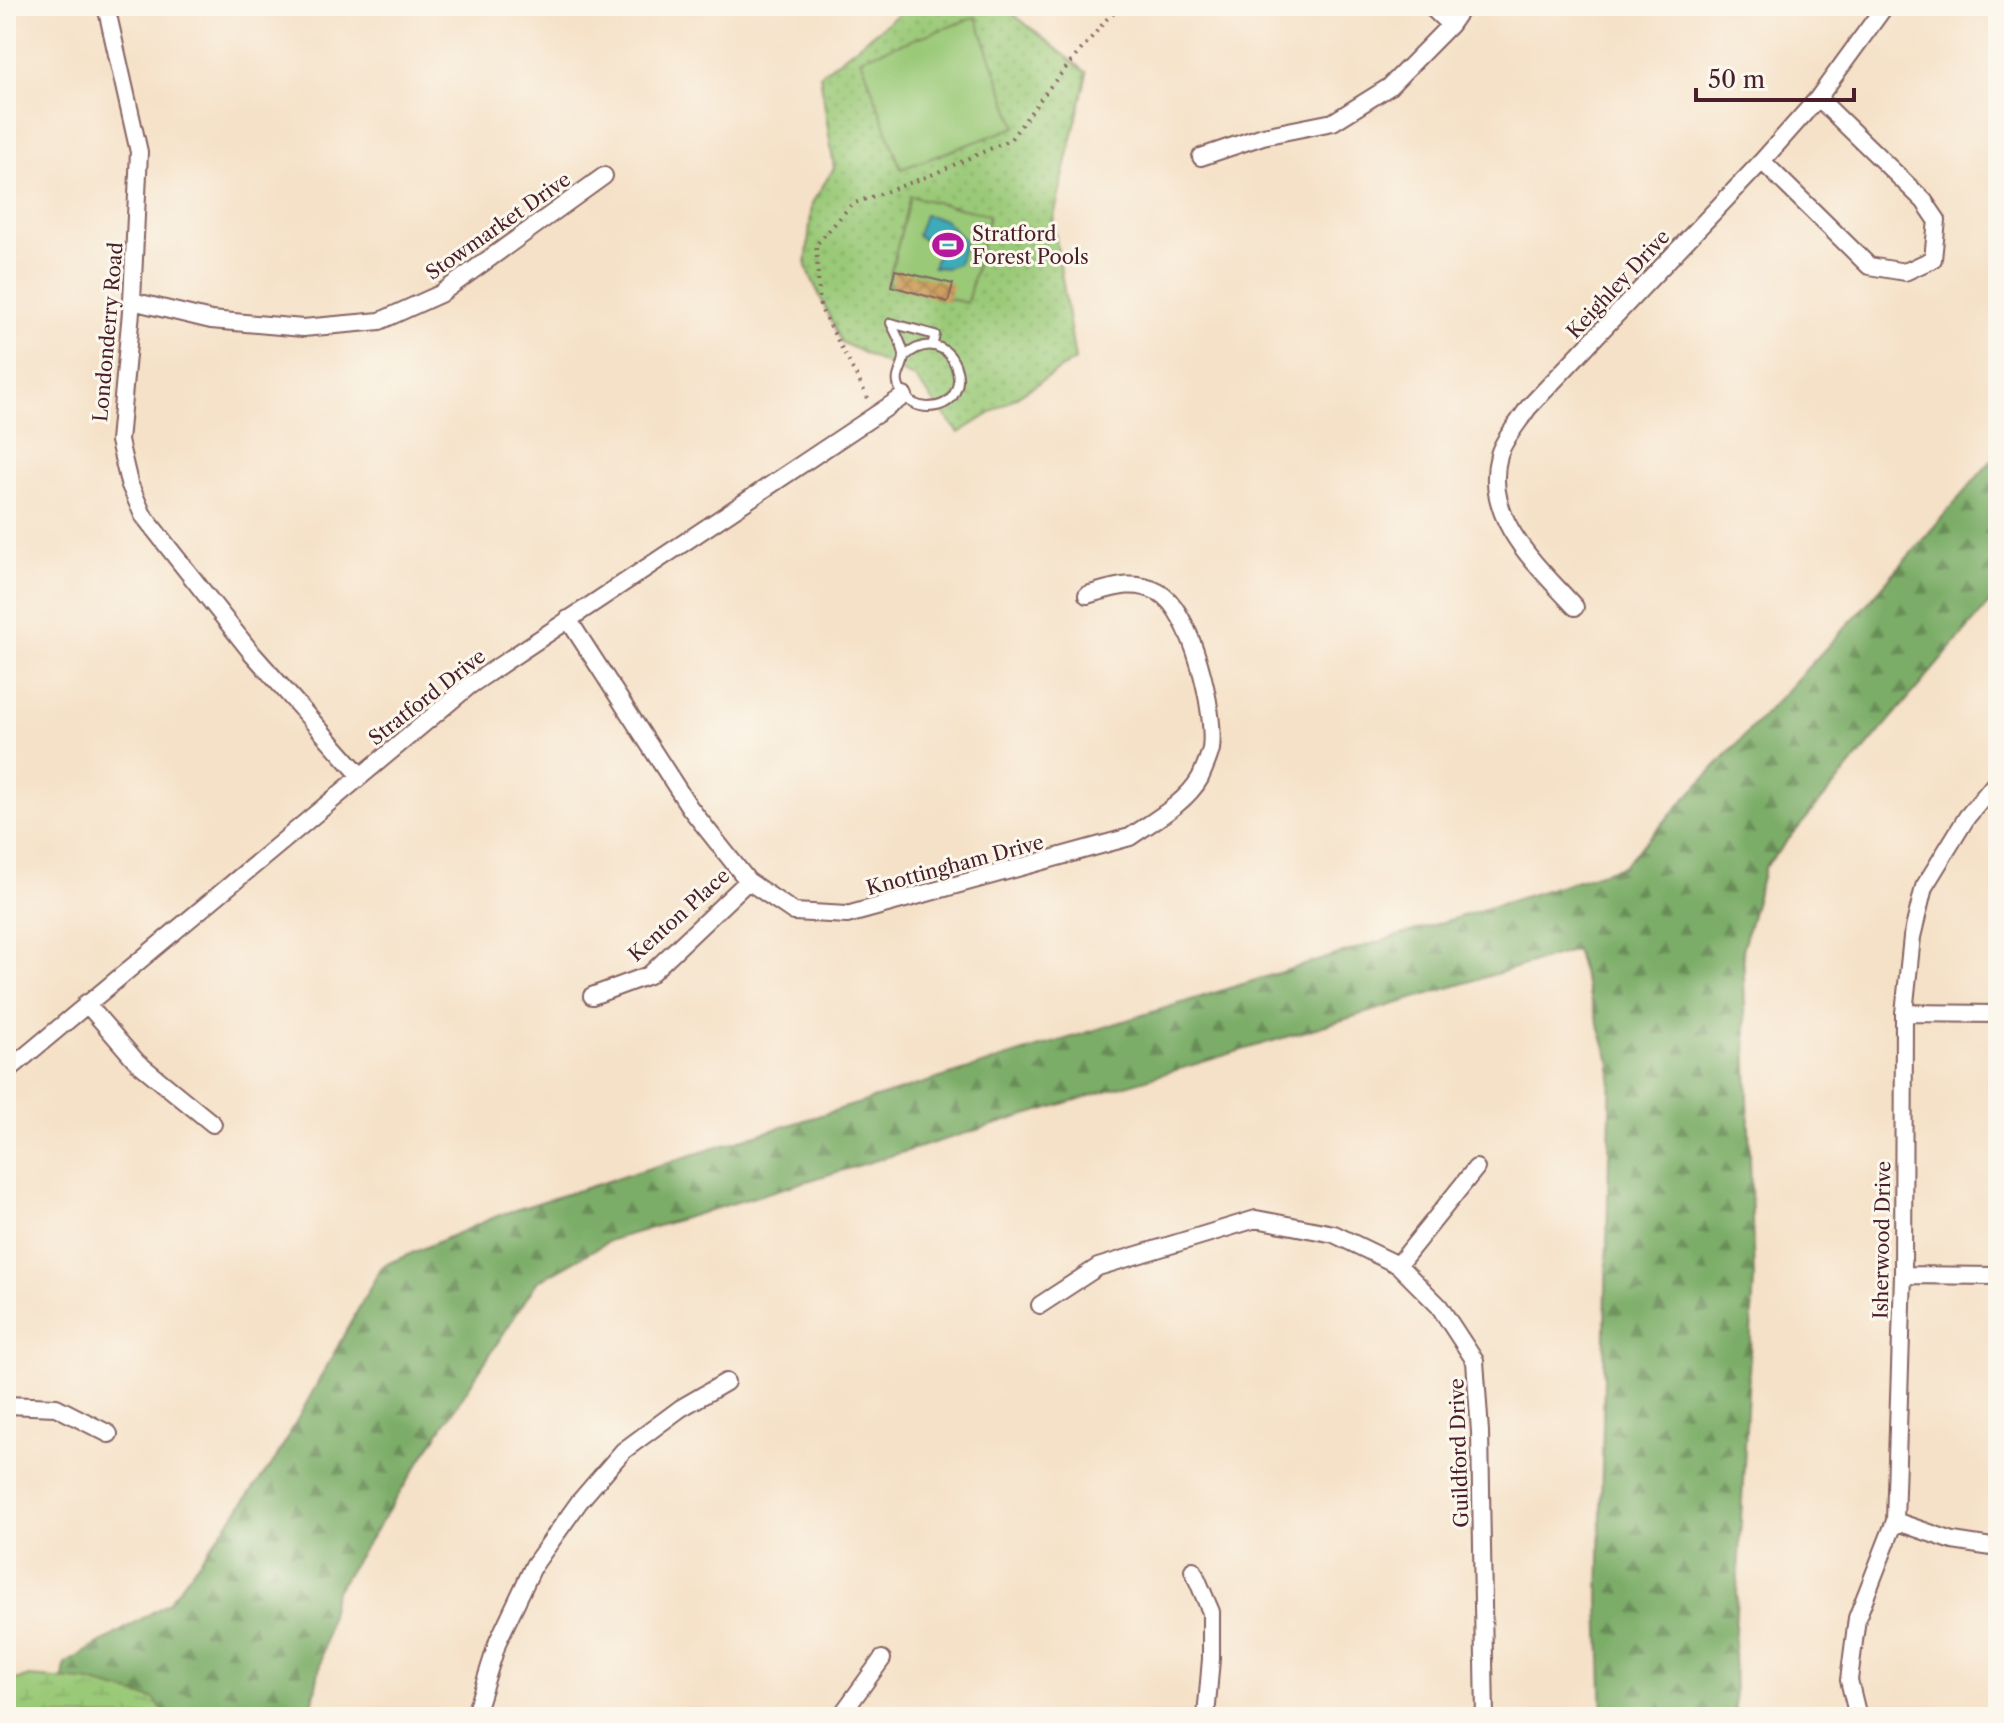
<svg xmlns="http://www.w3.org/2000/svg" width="2004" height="1723" font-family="'Libre Caslon Text',serif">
  <defs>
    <pattern id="grass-dots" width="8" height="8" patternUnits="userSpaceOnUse" patternTransform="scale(2)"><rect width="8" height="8" fill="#9ac977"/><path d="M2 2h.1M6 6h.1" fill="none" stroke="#86ac67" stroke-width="1.8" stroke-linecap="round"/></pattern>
    <pattern id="forest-firs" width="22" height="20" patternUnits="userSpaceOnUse" patternTransform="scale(2)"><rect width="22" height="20" fill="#7bad68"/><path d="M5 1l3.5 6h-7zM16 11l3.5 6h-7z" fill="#678c56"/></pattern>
    <pattern id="wetland-marsh" width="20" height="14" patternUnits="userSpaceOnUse" patternTransform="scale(2)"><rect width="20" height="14" fill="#9ac977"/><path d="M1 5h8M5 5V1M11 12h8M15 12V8" fill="none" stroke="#86ac67"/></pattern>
    <pattern id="building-cross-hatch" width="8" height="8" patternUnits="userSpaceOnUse" patternTransform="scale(2)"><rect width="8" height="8" fill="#cea060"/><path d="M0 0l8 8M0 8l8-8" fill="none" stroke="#a9824f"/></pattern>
  </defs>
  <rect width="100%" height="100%" fill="#fbf7ec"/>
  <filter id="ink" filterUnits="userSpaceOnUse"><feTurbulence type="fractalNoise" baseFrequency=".0125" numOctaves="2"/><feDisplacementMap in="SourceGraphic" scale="16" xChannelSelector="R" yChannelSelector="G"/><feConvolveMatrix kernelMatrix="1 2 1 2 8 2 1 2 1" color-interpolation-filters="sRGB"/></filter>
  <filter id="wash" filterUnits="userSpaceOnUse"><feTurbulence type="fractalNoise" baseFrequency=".006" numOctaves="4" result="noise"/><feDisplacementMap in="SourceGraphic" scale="32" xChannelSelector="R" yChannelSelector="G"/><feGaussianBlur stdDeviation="1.8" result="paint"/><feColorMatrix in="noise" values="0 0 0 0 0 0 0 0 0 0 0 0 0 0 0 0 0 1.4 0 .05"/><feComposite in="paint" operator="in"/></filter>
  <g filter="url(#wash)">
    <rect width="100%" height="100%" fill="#f5e1c7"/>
    <path fill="url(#grass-dots)" stroke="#727451" stroke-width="2" d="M909 6H1003L1087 73 1053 221 1075 360 959 433 915 378 841 342 806 266 812 203 834 168 820 75Z"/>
    <path fill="url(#forest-firs)" stroke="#62664a" stroke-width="2" d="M1998 453V593L1765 867 1743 947 1754 1279 1734 1649 1735 1717H1603L1599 1601 1611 1064 1575 950 611 1240 537 1282 334 1594 310 1717H58L65 1664 168 1603 275 1460 382 1266 502 1214 1623 866 1866 605Z"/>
    <path fill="url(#wetland-marsh)" stroke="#727451" stroke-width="2" d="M27 1677 85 1681 154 1699 168 1717H6V1682Z"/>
    <path fill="#9ac977" stroke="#727451" stroke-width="2" d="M976 17 1016 127 901 169 861 58Z
      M910 196 989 215 967 303 888 284Z"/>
    <path fill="#3cabba" stroke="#436572" stroke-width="2" d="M924 215 944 219 965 241 958 264 947 268 933 267 939 249 917 235Z"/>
    <g id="blocks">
      <path fill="url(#building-cross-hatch)" d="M895 270 953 284 948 302 891 286Z"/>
    </g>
  </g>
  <g filter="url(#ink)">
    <use href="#blocks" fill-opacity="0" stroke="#866362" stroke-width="2"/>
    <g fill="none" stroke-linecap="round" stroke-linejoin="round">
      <defs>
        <path id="lane" d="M904 357C953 314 984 406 928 407 917 407 908 401 902 393 892 377 902 372 904 358 905 349 895 332 891 323L935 335 932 346"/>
        <path id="street" d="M106 6 139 152 132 301 119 441 129 483 143 515 168 547 251 652 360 775
          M1430 6 1450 25
          M1201 157 1263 136 1333 122 1389 87 1450 25 1463 6
          M1762 161 1869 266 1905 272 1933 259 1937 220 1924 201 1818 98
          M132 301 211 320 303 328 380 321 440 294 604 176
          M1575 607C1537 565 1482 518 1499 455 1503 440 1519 422 1528 408L1762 161 1818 98 1885 6
          M568 619 690 808 748 881 794 912 847 915 1130 837C1153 821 1186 803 1200 778 1204 769 1209 758 1211 749 1216 713 1192 610 1158 592 1133 579 1112 588 1087 595
          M592 996 649 975 748 881
          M86 1003 137 1062 213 1124
          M1904 1013 1998 1014
          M6 1072 469 686 904 396
          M1398 1265 1476 1168
          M1903 1275 1998 1276
          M1040 1305 1098 1267 1256 1219 1334 1234 1398 1265 1439 1306 1475 1361 1480 1432 1485 1717
          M6 1405 56 1407 109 1434
          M1895 1521 1953 1541 1998 1548
          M1193 1570 1211 1612V1659L1206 1717
          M474 1717 498 1641 534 1565 579 1502 623 1451 681 1408 726 1382
          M840 1717 882 1659
          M1858 1717 1849 1680 1857 1618 1895 1521 1903 1275 1904 1013 1912 937 1924 887 1967 817 1998 780"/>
      </defs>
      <use href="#lane" stroke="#866362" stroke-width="12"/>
      <use href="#street" stroke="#866362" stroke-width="20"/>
      <path stroke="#866362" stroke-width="4" stroke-dasharray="2 6" stroke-linecap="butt" d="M868 398 820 307 816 245 852 204 929 176 1010 140 1049 88 1107 19 1122 6"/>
      <use href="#lane" stroke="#fff" stroke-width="8"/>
      <use href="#street" stroke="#fff" stroke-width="16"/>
    </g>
  </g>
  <defs>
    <symbol id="stadium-bare" viewBox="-9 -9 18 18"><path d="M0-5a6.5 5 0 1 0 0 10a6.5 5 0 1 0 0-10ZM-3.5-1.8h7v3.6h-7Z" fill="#b5179e" stroke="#fbf7ec" stroke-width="2.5" paint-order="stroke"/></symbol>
  </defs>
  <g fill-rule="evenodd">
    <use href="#stadium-bare" x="926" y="223" width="44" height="44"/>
  </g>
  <g text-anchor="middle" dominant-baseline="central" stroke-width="6" stroke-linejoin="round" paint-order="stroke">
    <g font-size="20" fill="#4a1f2b" stroke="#fbf7ec">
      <text transform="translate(498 226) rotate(-35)">Stowmarket Drive</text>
      <text transform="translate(1618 284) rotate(-47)">Keighley Drive</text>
      <text transform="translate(108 332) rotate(-85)">Londonderry Road</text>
      <text transform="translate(427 697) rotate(-38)">Stratford Drive</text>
      <text transform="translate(955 865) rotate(-15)">Knottingham Drive</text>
      <text transform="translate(679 915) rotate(-42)">Kenton Place</text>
      <text transform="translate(1882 1240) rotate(-89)">Isherwood Drive</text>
      <text transform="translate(1459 1453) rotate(-92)">Guildford Drive</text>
    </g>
    <g font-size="20" fill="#4a1f2b" stroke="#fbf7ec" text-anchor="start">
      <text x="972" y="234">Stratford<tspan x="972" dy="23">Forest Pools</tspan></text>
    </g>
  </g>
  <rect width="2004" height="1723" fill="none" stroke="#fbf7ec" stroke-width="32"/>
  <path d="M1696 88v12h158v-12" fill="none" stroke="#4a1f2b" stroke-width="4"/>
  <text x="1708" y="88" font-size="24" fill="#4a1f2b" stroke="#fbf7ec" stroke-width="6" paint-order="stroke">50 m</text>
</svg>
